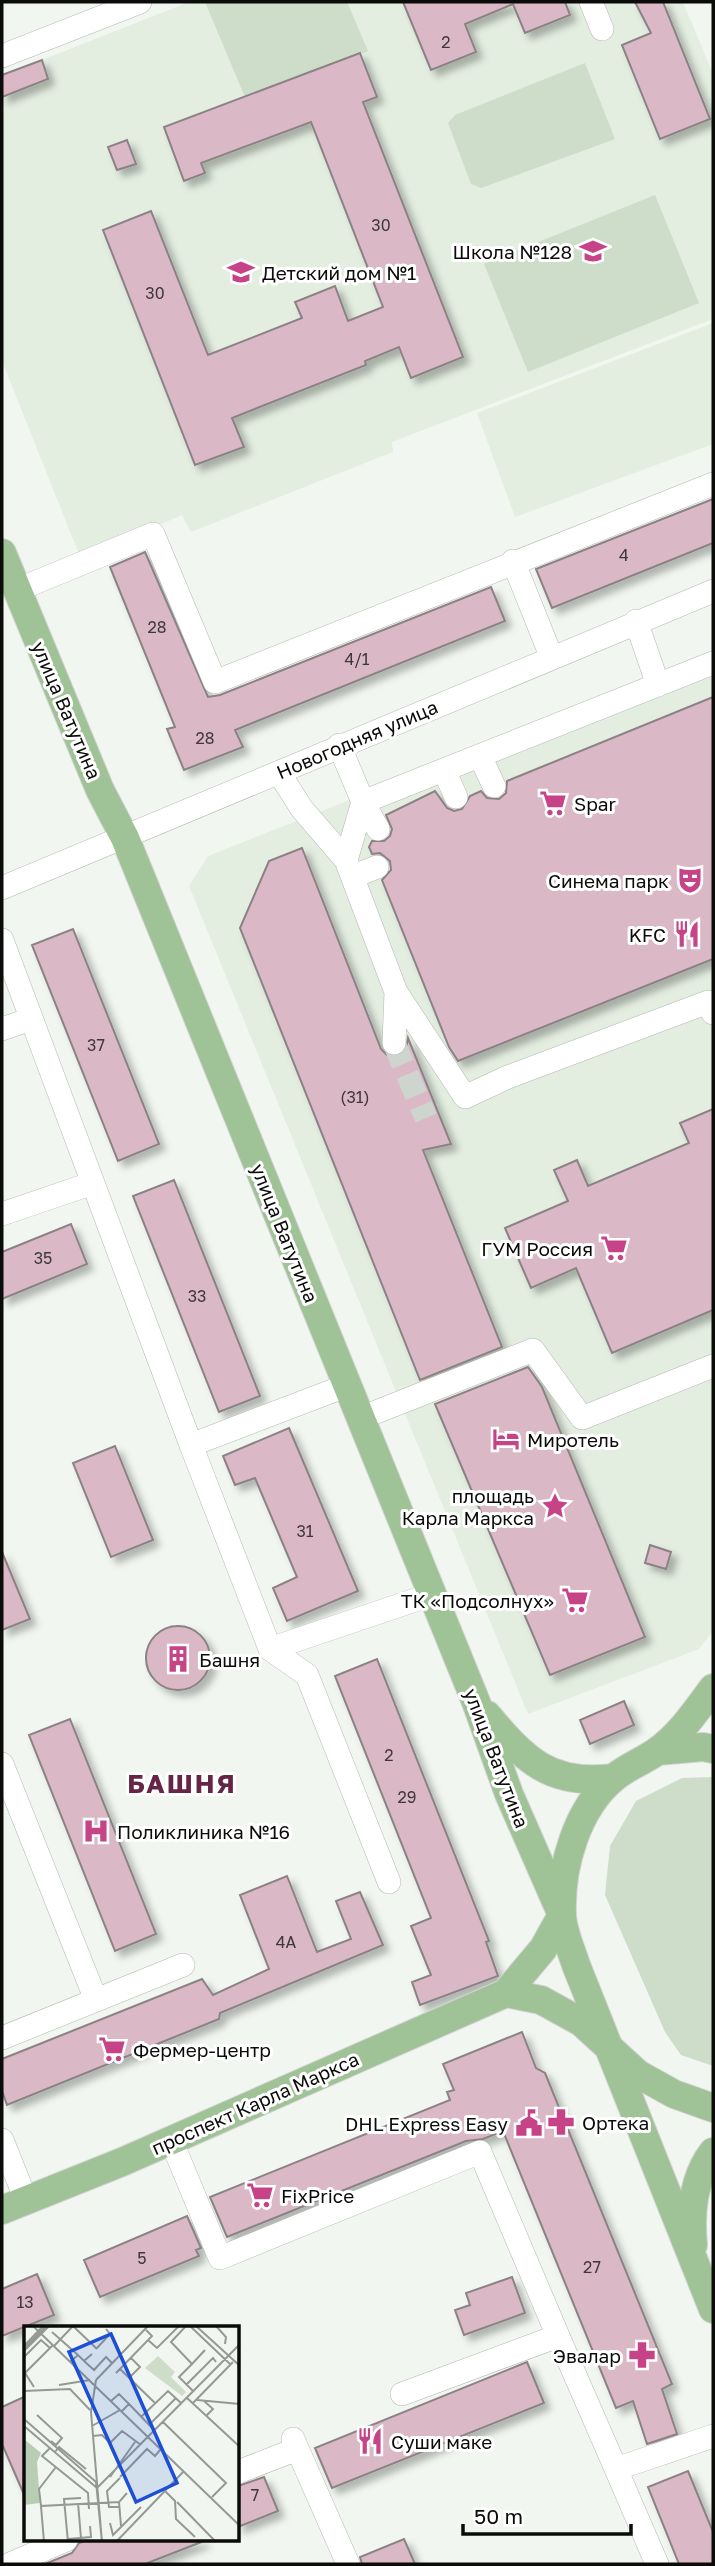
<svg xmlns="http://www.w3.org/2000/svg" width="715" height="2566" font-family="'Golos Text',sans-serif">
  <defs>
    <filter id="shadow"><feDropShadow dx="6" dy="6" stdDeviation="3.5" flood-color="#0004"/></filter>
  </defs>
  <rect width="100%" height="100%" fill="#f1f7f0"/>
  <path fill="#e3ede0" d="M189 2H683L713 74V319L392 442 393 452 191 532 182 515 81 559 2 361V97L47 79 42 60Z
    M713 323V444L515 517 477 413Z
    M713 656V1631L699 1649 528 1714 189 886 208 856Z"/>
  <path fill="#cedcca" d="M205 2H347L368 51 245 97Z
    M585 63 615 139 481 188 471 184 448 123 455 115Z
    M655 195 699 303 528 372 484 264Z
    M713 1777V2066L681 2055 665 2032 605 1895 610 1846 636 1801 682 1778Z"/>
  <path fill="#dbb8c6" stroke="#8a8285" stroke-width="2" filter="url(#shadow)" d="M403 2H565L570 15 525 33 513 4 465 24 476 52 431 70Z
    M635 2H663L710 119 660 139 622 45 651 33Z
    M360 53 377 97 363 102 463 357 411 378 399 347 365 361 366 365 232 418 244 447 195 465 103 230 151 211 208 355 302 318 295 302 335 286 348 321 383 307 311 122 201 163 205 173 184 181 164 127Z
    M42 60 48 79 2 97V75Z
    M127 140 136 164 117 170 108 147Z
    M713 499V543L552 608 536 569Z
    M145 552 208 697 220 695 491 587 505 621 235 730 243 747 184 770 167 729 175 727 110 567Z
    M713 697V959L458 1061 449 1047 382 880 391 870 390 861 380 853 372 854 369 847 372 841H384L390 836 392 829 386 815 435 791 447 808 454 811 462 809 470 796 481 791 487 798 499 799 506 793 507 781Z
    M302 848 381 1049 387 1055 400 1056 406 1050 408 1038 451 1144 423 1150 502 1347 420 1380 240 928 269 861Z
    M73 929 159 1144 118 1161 32 945Z
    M713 1109V1310L612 1353 576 1268 531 1288 505 1228 568 1201 554 1170 577 1160 588 1186 689 1143 680 1123Z
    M174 1180 260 1396 219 1412 133 1196Z
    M71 1224 87 1264 2 1299V1252Z
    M528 1367 542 1387 645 1637 550 1675 435 1404Z
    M289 1428 358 1591 287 1621 273 1588 297 1577 255 1478 235 1485 223 1456Z
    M115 1446 153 1540 111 1557 73 1463Z
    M650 1545 671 1552 666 1569 645 1563Z
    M2 1552 30 1619 2 1630Z
    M146 1658a32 32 0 1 1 64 0a32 32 0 1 1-64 0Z
    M377 1659 489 1941 486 1942 498 1976 420 2005 412 1982 431 1975 411 1926 431 1918 335 1676Z
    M624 1701 634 1725 590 1744 580 1720Z
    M70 1719 156 1934 115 1951 29 1735Z
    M287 1876 317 1952 351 1939 336 1901 360 1892 383 1945 220 2013 219 2019 7 2105 2 2091V2059L202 1979 213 1995 269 1969 240 1895Z
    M522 2032 536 2068 545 2073 672 2384 662 2389 677 2434 647 2444 633 2401 616 2408 503 2131 483 2139 466 2141 227 2237 210 2197 450 2100 447 2092 454 2090 443 2064Z
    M187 2216 201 2248 196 2250 199 2256 100 2297 84 2260Z
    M37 2274 54 2315 2 2336V2289Z
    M512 2277 525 2313 464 2335 455 2310 470 2305 466 2293Z
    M527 2362 544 2403 332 2488 315 2448Z
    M26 2396V2499L2 2444V2407Z
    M688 2471 713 2532V2564H679L648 2487Z
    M264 2477 278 2511 238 2527V2486Z
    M404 2539 415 2564H362L360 2557Z
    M88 2540H203L204 2541 145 2564H45L72 2553 79 2543Z"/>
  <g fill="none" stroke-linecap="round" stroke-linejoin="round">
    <path stroke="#ced4ce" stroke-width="23" stroke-dasharray="23 11" stroke-linecap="butt" d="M394 1043 426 1118"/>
    <defs>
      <path id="minor" d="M591 2 602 29
        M2 56 140 2
        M513 561 551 656
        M17 590 153 534 215 682 713 484
        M636 621 658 685
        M339 745 363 802 378 829
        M480 756 494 786
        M444 770 456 797
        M279 773 302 809 346 860 396 992 465 1097 508 1077 708 1002 713 1013
        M346 860 363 802 713 663
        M354 876 377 867
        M2 888 713 591
        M2 940 191 1445 348 1385
        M2 1029 31 1019
        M394 1043 396 992
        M2 1214 93 1183
        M361 1418 533 1350 582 1418 713 1366
        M191 1445 270 1649 433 1594
        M270 1649 307 1675 389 1882
        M2 1764 96 2000
        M2 2038 183 1965
        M2 2140 26 2200
        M171 2140 220 2258 480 2152 558 2336
        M402 2394 558 2336 616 2469 713 2436
        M293 2439 348 2564
        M616 2469 657 2564
        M238 2472 297 2449
        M10 2564 66 2540"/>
      <path id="major" d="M2 553 100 790 125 838 476 1702 509 1794 562 1915
        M713 1688C696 1711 680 1735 656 1752 643 1761 627 1767 615 1777 577 1807 560 1867 562 1914 562 1930 571 1949 576 1965L713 2309
        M487 1715C525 1760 550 1786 613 1778
        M658 1751 703 1747 713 1749
        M506 1993 541 2000 581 2022 638 2074 674 2094 713 2108
        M2 2210 122 2162 506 1993 543 1949 562 1915
        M693 2245C690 2213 693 2178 713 2152"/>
    </defs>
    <use href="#minor" stroke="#b3b8b1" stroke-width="24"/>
    <use href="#major" stroke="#d3d3d3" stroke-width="30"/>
    <use href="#minor" stroke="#fff" stroke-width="23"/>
    <use href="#major" stroke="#a0c297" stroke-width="28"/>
  </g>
  <defs>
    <symbol id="school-bare" viewBox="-9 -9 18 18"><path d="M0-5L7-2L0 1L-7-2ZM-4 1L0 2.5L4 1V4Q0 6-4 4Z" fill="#c74387" stroke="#fff" stroke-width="2.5" paint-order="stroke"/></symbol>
    <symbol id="supermarket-bare" viewBox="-9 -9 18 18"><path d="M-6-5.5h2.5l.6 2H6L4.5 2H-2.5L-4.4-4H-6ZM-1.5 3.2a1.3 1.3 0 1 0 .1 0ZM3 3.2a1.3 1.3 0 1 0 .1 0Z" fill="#c74387" stroke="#fff" stroke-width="2.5" paint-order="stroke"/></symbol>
    <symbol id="theatre-bare" viewBox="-9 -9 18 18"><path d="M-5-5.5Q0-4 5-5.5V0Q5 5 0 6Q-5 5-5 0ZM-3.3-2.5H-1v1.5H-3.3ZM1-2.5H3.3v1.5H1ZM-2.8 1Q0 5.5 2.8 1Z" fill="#c74387" stroke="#fff" stroke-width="2.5" paint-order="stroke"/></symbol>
    <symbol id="restaurant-bare" viewBox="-9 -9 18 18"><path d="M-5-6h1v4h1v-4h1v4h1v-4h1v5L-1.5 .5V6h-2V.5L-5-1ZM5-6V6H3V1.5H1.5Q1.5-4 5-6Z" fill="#c74387" stroke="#fff" stroke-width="2.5" paint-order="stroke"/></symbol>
    <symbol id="hotel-bare" viewBox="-9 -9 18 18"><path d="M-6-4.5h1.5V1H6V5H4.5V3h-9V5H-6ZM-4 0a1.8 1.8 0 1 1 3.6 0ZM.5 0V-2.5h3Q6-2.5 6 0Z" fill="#c74387" stroke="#fff" stroke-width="2.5" paint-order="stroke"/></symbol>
    <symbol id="sight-bare" viewBox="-9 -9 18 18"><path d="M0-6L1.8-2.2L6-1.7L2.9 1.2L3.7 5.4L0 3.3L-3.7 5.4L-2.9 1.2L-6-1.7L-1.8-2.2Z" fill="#c74387" stroke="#fff" stroke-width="2.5" paint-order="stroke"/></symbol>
    <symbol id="building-bare" viewBox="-9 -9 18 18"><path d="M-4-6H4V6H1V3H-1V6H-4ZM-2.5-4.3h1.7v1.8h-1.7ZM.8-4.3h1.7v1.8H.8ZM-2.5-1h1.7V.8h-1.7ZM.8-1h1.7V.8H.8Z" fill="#c74387" stroke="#fff" stroke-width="2.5" paint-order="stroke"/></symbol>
    <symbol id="hospital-bare" viewBox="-9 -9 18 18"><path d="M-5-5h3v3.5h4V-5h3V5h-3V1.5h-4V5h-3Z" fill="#c74387" stroke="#fff" stroke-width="2.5" paint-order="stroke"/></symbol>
    <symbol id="pharmacy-bare" viewBox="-9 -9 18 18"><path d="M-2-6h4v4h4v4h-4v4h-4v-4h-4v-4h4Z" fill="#c74387" stroke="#fff" stroke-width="2.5" paint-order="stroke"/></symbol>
    <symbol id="civic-bare" viewBox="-9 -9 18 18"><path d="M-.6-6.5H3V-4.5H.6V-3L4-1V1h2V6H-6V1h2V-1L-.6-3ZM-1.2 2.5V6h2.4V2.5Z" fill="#c74387" stroke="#fff" stroke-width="2.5" paint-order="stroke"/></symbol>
  </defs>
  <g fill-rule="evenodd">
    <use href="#school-bare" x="574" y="232" width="38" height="38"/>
    <use href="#school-bare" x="222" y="253" width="38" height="38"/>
    <use href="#supermarket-bare" x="534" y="784" width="38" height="38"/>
    <use href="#theatre-bare" x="671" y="861" width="38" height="38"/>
    <use href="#restaurant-bare" x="668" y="915" width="38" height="38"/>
    <use href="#supermarket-bare" x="595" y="1229" width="38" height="38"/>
    <use href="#hotel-bare" x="487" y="1420" width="38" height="38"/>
    <use href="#sight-bare" x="536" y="1487" width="38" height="38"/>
    <use href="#supermarket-bare" x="556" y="1581" width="38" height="38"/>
    <use href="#building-bare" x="159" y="1640" width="38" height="38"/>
    <use href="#hospital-bare" x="77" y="1812" width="38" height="38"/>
    <use href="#supermarket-bare" x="93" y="2030" width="38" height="38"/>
    <use href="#pharmacy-bare" x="542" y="2103" width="38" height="38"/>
    <use href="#civic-bare" x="510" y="2104" width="38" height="38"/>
    <use href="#supermarket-bare" x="241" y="2176" width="38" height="38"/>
    <use href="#pharmacy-bare" x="623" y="2336" width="38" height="38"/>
    <use href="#restaurant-bare" x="351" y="2422" width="38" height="38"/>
  </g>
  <g text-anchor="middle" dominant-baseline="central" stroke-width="6" stroke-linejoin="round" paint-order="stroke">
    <g font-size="16" fill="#3f3739">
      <text x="446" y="42">2</text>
      <text x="381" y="225">30</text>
      <text x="155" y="293">30</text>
      <text x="624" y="555">4</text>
      <text x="157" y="627">28</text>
      <text x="357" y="659">4/1</text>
      <text x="205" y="738">28</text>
      <text x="96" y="1045">37</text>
      <text x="355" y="1097">(31)</text>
      <text x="43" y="1258">35</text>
      <text x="197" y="1296">33</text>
      <text x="305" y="1531">31</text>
      <text x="389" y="1755">2</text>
      <text x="407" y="1797">29</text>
      <text x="286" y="1942">4А</text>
      <text x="142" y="2258">5</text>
      <text x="592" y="2267">27</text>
      <text x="25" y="2302">13</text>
      <text x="255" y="2495">7</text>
    </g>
    <g font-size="19" fill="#0b0c0a" stroke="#fff" text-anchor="start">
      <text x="572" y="251" text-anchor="end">Школа №128</text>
      <text x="262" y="272">Детский дом №1</text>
      <text x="574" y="803">Spar</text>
      <text x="669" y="880" text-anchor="end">Синема парк</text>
      <text x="666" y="934" text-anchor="end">KFC</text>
      <text x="593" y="1248" text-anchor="end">ГУМ Россия</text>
      <text x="527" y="1439">Миротель</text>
      <text x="534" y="1495" text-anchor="end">площадь<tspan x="534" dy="22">Карла Маркса</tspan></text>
      <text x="554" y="1600" text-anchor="end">ТК «Подсолнух»</text>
      <text x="199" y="1659">Башня</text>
      <text x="117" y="1831">Поликлиника №16</text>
      <text x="133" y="2049">Фермер-центр</text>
      <text x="582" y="2122">Ортека</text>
      <text x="508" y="2123" text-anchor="end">DHL Express Easy</text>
      <text x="281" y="2195">FixPrice</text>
      <text x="621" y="2355" text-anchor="end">Эвалар</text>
      <text x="391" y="2441">Суши маке</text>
    </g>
    <g font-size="19" fill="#0b0c0a" stroke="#fff">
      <text transform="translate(67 710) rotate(67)">улица Ватутина</text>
      <text transform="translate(357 739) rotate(-23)">Новогодняя улица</text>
      <text transform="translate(285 1233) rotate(68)">улица Ватутина</text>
      <text transform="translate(497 1758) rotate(69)">улица Ватутина</text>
      <text transform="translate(255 2103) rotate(-24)">проспект Карла Маркса</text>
    </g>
    <g font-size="26" font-weight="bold" letter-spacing="2" fill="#662545" stroke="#fff">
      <text x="182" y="1783">БАШНЯ</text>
    </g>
  </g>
  <g transform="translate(24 2326)">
    <rect width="215" height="215" fill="#f1f7f0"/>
    <path d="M134 30 151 46 147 51 162 66 158 70 121 42Z" fill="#cedcca"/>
    <path d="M0 113 17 127 13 136 16 177 0 179Z" fill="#b8ceb2"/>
    <path fill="none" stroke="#959994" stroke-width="2" d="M9 0 216 200M162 0 147 16 168 38 181 24M166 0 206 38M172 0 216 40M192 0 202 11 201 18M28 6 54 29M124 14 133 22 155 0M0 20 19 0M30 20 49 0 73 23M73 22 86 8 82 3M0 23 22 0M0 25 25 0M0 31 17 14 26 22M60 35 70 44 82 31 88 37M46 36 54 29 60 35 68 28M168 38 155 51 169 65M96 43 131 77M92 47 128 10 122 4M105 52 116 41 107 32M72 54 67 86 78 216M72 54 124 0M35 59 66 54M162 59 189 32 192 36M10 61 1 47 29 19M0 65 46 63 66 84M163 72 216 121M173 74 216 78M87 75 95 68 105 78M180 75 189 83 182 90M169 77 209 36M98 85 105 78 131 105M13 89 38 112 32 119 27 115M117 91 144 65 157 77M0 93 72 156 78 216M139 96 202 157 188 171M125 99 152 72M0 100 73 162M68 100 96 84M69 110 78 109 86 117 98 105 117 119M26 122 18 130 64 167 65 183M31 126 35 121 62 143M86 151 111 116M96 151 123 123 131 130 136 124M73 162 216 18M141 165 151 175 152 193 171 211M153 176 192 216M54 177 57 212M17 180 15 163 32 141M96 181H85L83 165 96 152M86 197 89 209 117 181M97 200 95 176 103 167M44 213 67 211 66 200M20 216 17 180 95 176M44 216 40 173 57 172M92 216 160 145"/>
    <path fill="#1d4ed8" fill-opacity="0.15" stroke="#1d4ed8" stroke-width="3.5" d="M87 8 153 157 112 176 45 26Z"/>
    <rect width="215" height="215" fill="none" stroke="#0b0c0a" stroke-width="3.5"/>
  </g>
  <rect width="715" height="2566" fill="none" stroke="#0b0c0a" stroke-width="7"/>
  <path d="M463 2524v10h168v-10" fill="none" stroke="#0b0c0a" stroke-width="3.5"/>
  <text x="474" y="2524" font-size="21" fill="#0b0c0a" stroke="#ffffff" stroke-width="5" paint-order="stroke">50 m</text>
</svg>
